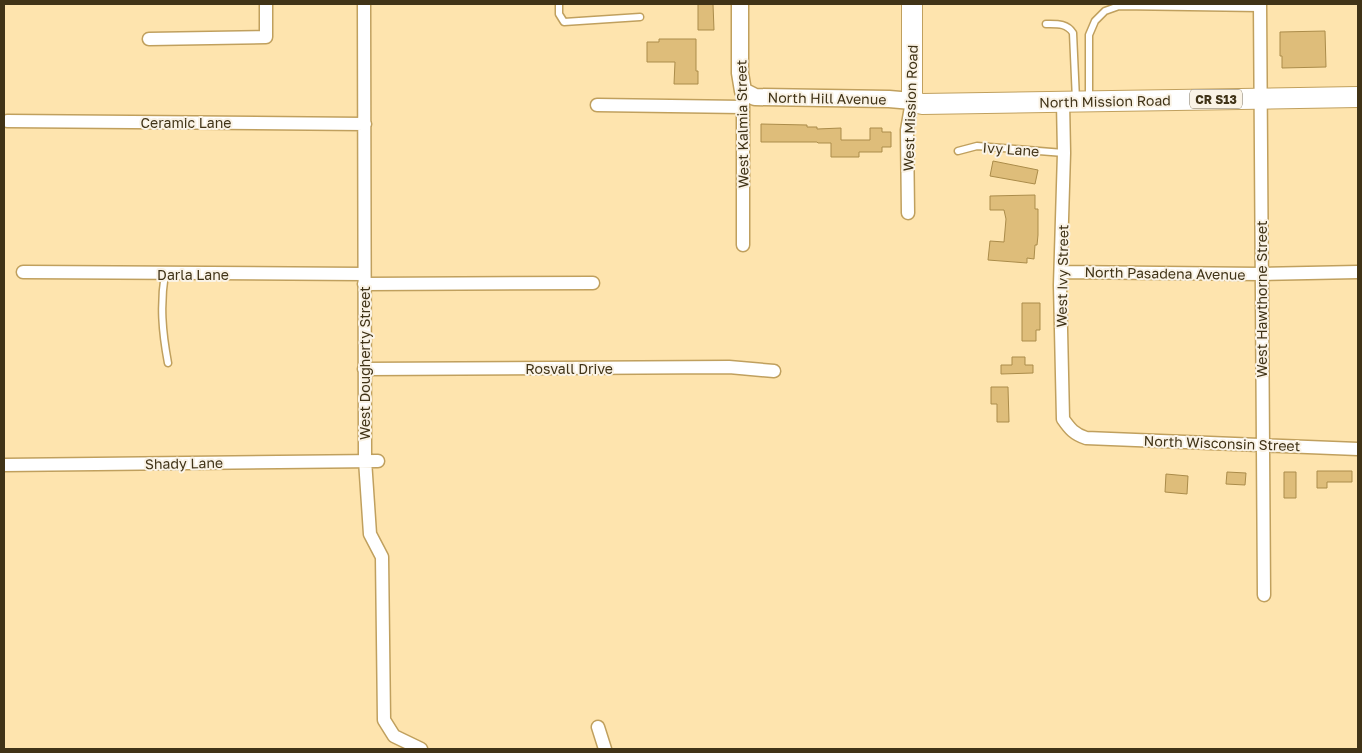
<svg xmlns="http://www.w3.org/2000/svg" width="1362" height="753" font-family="'Golos Text',sans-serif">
  <rect width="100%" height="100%" fill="#fee4ae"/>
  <path fill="#debd7a" stroke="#ab8c4a" d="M698 4H713L714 30H698Z
    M1325 31 1326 67 1282 68V56H1280V32Z
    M659 39H696V71H698V84H674L675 62H647V42H659Z
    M761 124 807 125V127H817V129L841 128V140H870V128H882V132H891V147H882V152H859V157H831V143H818L817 142H761Z
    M993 161 1038 170 1035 184 990 176Z
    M1035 195V209H1038V235L1037 245H1035L1034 259 1027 258V263L988 260 990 241 1004 242 1006 219 1004 210H990V196Z
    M1022 303H1040V330H1036V341H1022Z
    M1012 357H1025V365H1033V373L1001 374V365H1012Z
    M991 387H1008L1009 422H997V404H991Z
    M1317 471H1352V482H1327V488H1317Z
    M1227 472 1246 473 1245 485 1226 484Z
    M1284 472H1296V498H1284Z
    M1166 474 1188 476 1187 494 1165 492Z"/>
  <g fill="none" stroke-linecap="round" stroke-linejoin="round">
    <defs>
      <path id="service" d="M559 4V14L564 22 640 17
        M1046 24C1057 24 1067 23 1073 33L1076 100
        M1089 99V35L1095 21 1105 11 1119 6 1260 8
        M958 151 977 146 1064 153
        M165 273C160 305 162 331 168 363"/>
      <path id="minor" d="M364 4 365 460 370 534 382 557 384 720 394 736 421 749
        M1260 4 1264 595
        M149 39 266 37V4
        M1063 102 1064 153 1060 285 1063 419C1070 429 1074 434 1086 438L1358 449
        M597 105 743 107
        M7 121 365 124
        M908 213 907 130 912 101
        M743 245V91
        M23 272 364 274
        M1061 272 1261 274 1358 272
        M364 284 593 283
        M364 369 729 367 774 371
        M4 465 378 461
        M598 727 605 749"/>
      <path id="tertiary" d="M740 4V73L743 91 755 97 889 99 912 101"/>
      <path id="primary" d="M912 4V101L922 104 1358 97"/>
    </defs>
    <use href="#service" stroke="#c0a05e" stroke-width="9"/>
    <use href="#minor" stroke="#c0a05e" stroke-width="15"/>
    <use href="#tertiary" stroke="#c0a05e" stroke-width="19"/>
    <use href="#primary" stroke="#c0a05e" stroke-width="22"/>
    <use href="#service" stroke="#fff" stroke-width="6"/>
    <use href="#minor" stroke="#fff" stroke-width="12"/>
    <use href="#tertiary" stroke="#fff" stroke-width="16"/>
    <use href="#primary" stroke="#fff" stroke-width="20"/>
  </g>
  <g text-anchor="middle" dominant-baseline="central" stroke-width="4" stroke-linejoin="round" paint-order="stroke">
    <rect fill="#faf3e6" stroke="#786d55" stroke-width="1" x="1190" y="89.5" width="52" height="19" rx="4"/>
    <g font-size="12" font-weight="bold" fill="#403317">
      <text x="1216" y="99">CR S13</text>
    </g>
    <g font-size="14" fill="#403317" stroke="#faf3e6">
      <text transform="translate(827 98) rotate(1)">North Hill Avenue</text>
      <text transform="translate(1105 101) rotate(-1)">North Mission Road</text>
      <text transform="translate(910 108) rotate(-88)">West Mission Road</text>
      <text x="186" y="122">Ceramic Lane</text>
      <text transform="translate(742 124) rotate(-91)">West Kalmia Street</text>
      <text transform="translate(1011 149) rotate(4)">Ivy Lane</text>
      <text transform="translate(1165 273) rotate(1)">North Pasadena Avenue</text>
      <text x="193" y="274">Darla Lane</text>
      <text transform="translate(1062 276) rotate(-89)">West Ivy Street</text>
      <text transform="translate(1261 299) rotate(-90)">West Hawthorne Street</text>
      <text transform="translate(364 363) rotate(-90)">West Dougherty Street</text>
      <text x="569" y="368">Rosvall Drive</text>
      <text transform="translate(1222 443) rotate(2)">North Wisconsin Street</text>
      <text transform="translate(184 463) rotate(-1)">Shady Lane</text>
    </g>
  </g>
  <rect width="1362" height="753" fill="none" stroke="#403317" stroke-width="10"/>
</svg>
